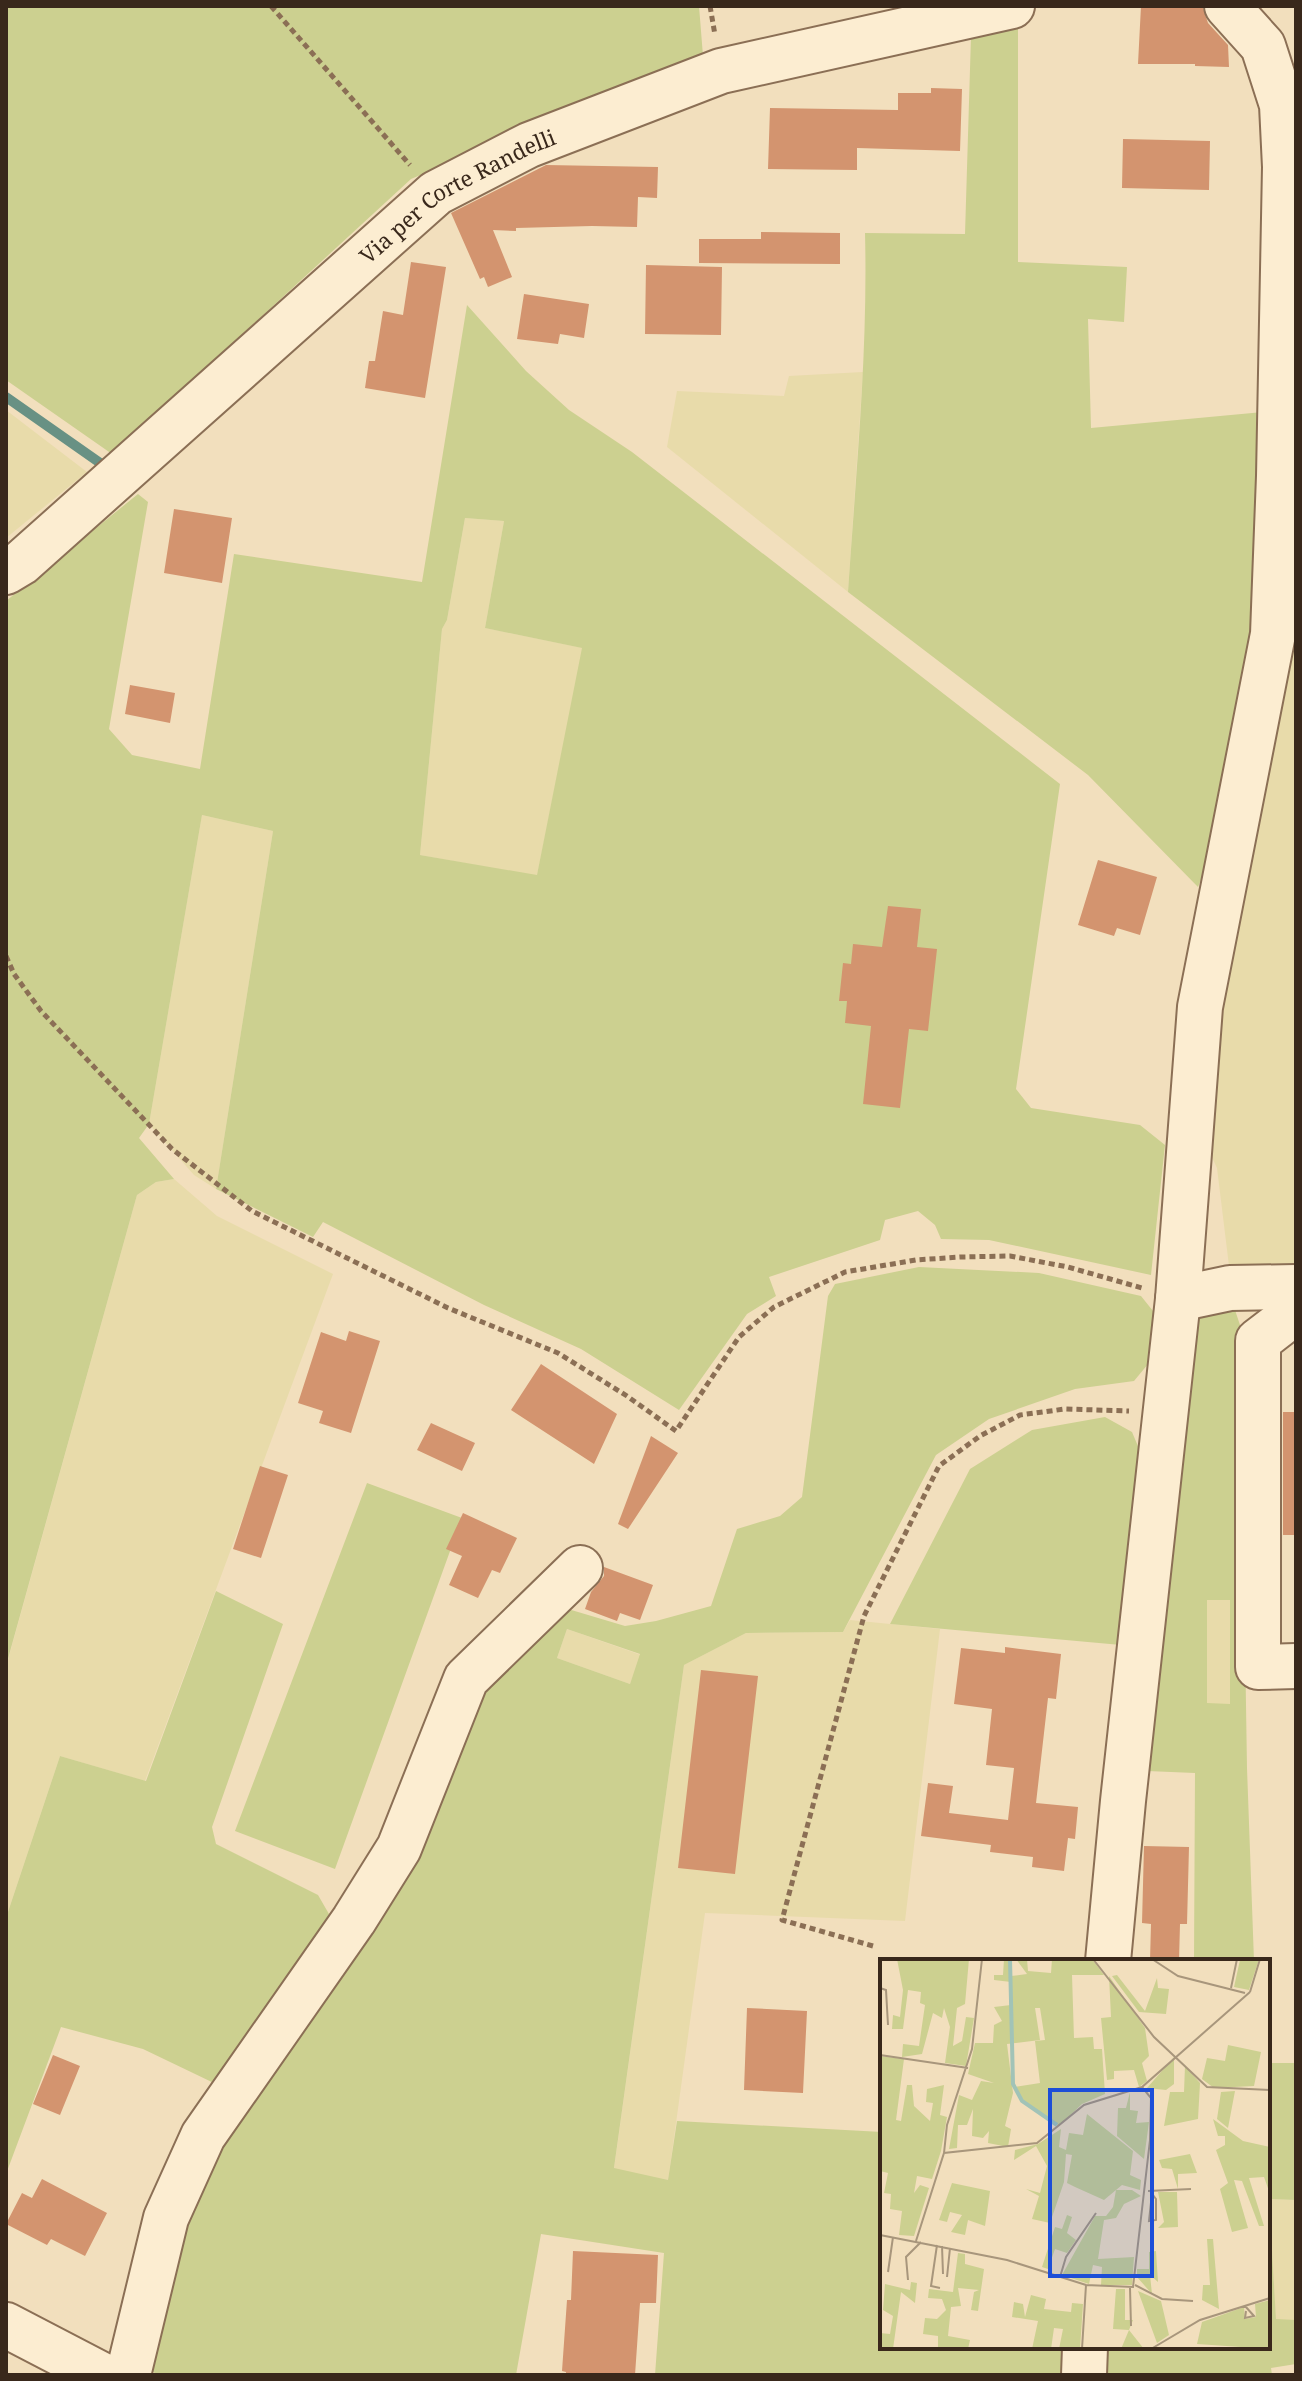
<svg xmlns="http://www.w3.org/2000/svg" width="1302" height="2381" font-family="'Noto Serif',serif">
  <rect width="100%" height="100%" fill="#f2dfbd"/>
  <path fill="#e8dbaa" d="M863 372 848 592 667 447 677 391 784 396 789 376Z
    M6 410 87 472 6 538Z
    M465 518 504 521 485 628 583 648 537 876 420 855 442 629 447 620Z
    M1296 559V1272L1230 1274 1217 1168 1208 1149 1233 926Z
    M202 815 273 831 216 1189 194 1175 149 1124Z
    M174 1179 217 1216 333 1274 145 1781 60 1756 6 1918V1667L137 1195 156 1182Z
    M1207 1600H1230V1704H1207Z
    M850 1620 940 1629 905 1921 705 1913 668 2181 614 2169 684 1665 746 1633 843 1632Z
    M567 1629 641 1655 630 1684 557 1658Z
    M1269 2199 1296 2200V2320H1276Z"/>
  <path fill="#ccd090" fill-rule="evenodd" d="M6 6H699L703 56 411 179 112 454 6 380Z
    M1018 29V262L1127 267 1124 322 1088 319 1091 428 1263 412 1257 641 1208 862 1198 887 1088 775 848 592C856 472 868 353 865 233L965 234 971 36Z
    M467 305 526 371 569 410 632 452 1060 784 1016 1089 1031 1108 1140 1125 1165 1145 1151 1275 989 1240 941 1239 935 1225 918 1211 885 1220 880 1240 769 1277 776 1296 747 1314 679 1410 581 1349 484 1305 323 1222 313 1237 216 1189 273 831 202 815 149 1124 139 1138 174 1179 156 1182 137 1195 6 1666V601L138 494 148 502 109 729 132 755 200 769 234 554 422 582ZM465 518 504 521 485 628 582 648 537 875 420 855 442 629 447 620Z
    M919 1267 1039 1273 1141 1296 1161 1321 1158 1352 1134 1381 1075 1389 989 1419 936 1455 843 1632 746 1633 684 1665 614 2168 668 2180 677 2121 882 2132V2347H1069V2375H655L664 2253 541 2234 516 2375H160L143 2368 198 2176 469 1704 568 1609 625 1626 656 1621 711 1606 737 1529 780 1516 802 1497 828 1296 835 1284ZM567 1629 640 1654 630 1684 557 1658Z
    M1231 1298 1240 1325 1247 1768 1254 1961H1194L1195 1773 1147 1771 1184 1314ZM1207 1600H1230V1704L1207 1703Z
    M1105 1417 1132 1432 1140 1451 1121 1645 890 1624 970 1469 1032 1430Z
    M367 1483 462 1518 335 1869 235 1831Z
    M216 1591 283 1624 212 1827 216 1844 318 1895 329 1914 327 1935 218 2085 143 2049 61 2027 6 2174V1918L60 1756 146 1781Z
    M1268 2063H1296V2200L1269 2199 1276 2319 1296 2320V2364L1271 2368 1272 2375H1103V2347H1268Z"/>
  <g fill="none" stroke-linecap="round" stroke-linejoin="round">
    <path stroke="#689184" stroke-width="10" d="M6 397 103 465"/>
  </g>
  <path fill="#d3946f" d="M1141 6H1195L1203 8 1208 23 1228 45 1229 67 1195 66V64H1138Z
    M931 88 962 89 960 151 857 148V170L768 169 770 108 898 110V93H931Z
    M1123 139 1210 141 1209 190 1122 188Z
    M546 165 658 167 657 198 638 197 637 227 592 226 516 228V231L493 230 512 277 488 287 484 277 480 279 451 213Z
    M761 232 840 233V264L699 263V239H761Z
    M411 262 446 267 425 398 365 388 369 361H375L383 311 403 315Z
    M646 265 722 267 721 335 645 334Z
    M524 294 589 304 584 338 560 334 558 344 517 339Z
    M174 509 232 518 222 583 164 573Z
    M130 685 175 693 170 723 125 714Z
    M1098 860 1157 877 1140 935 1117 928 1114 936 1078 925Z
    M888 906 921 909 917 947 937 949 928 1031 909 1029 900 1108 863 1104 871 1026 845 1023 847 1001H839L843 963 851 964 853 944 882 947Z
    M349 1331 380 1341 351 1433 319 1423 323 1411 298 1403 321 1332 346 1341Z
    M541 1364 617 1414 594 1464 511 1410Z
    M1283 1412H1296V1535H1283Z
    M431 1423 475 1443 462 1471 417 1450Z
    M651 1436 678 1453 628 1529 618 1524Z
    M260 1466 288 1475 261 1558 233 1549Z
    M463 1513 517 1538 500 1573 492 1570 478 1598 449 1585 462 1556 446 1549Z
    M604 1567 653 1585 640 1620 620 1613 617 1621 585 1609 591 1592 604 1576Z
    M1005 1647 1061 1654 1056 1699 1048 1698 1036 1803 1078 1807 1075 1839 1068 1838 1064 1871 1032 1867 1033 1857 990 1852 991 1845 921 1836 928 1783 953 1786 949 1813 1008 1820 1014 1768 986 1765 992 1709 954 1704 961 1648 1005 1653Z
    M701 1670 758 1676 735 1874 678 1868Z
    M1144 1846 1189 1847 1187 1924H1180L1179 1961H1150L1151 1924 1142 1923Z
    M747 2008 807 2011 803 2093 744 2090Z
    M53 2055 80 2066 60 2115 33 2104Z
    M42 2179 107 2213 85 2256 51 2239 47 2245 6 2224 22 2193 32 2198Z
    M573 2251 658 2255 656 2303H640L635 2375H566V2372L562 2371 567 2300H571Z"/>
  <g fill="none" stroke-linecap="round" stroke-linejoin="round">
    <defs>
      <g id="minor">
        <path id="s1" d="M6 572 21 563 436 193 529 145 721 71 1012 6"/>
        <path d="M1178 1299 1230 1288 1296 1287"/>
        <path d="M1293 1314 1258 1341V1667L1296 1666"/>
        <path d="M1108 1961 1123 1801 1178 1299 1200 1007 1273 634 1279 476 1285 167 1282 105 1263 46 1227 6"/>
        <path d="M6 2325 102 2375"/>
        <path d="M128 2375 166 2218 203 2136 354 1920 399 1848 466 1679 580 1568"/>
        <path d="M1084 2375 1085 2347"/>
      </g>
    </defs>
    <use href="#minor" stroke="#8b6f55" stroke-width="48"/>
    <path stroke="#8b6f55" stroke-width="5" stroke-dasharray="6 4" stroke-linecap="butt" d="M271 6 410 165
      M710 6 715 35
      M6 956 14 974 41 1011 172 1149 252 1211 448 1308 558 1353 627 1396 676 1431 739 1337 774 1307 845 1272 916 1260 960 1257 1010 1256 1068 1267 1142 1288
      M873 1946 782 1920 864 1616 939 1466 980 1436 1020 1415 1065 1409 1129 1411"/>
    <use href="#minor" stroke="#fcedd1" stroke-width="44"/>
  </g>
  <g text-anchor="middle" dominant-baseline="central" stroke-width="6" stroke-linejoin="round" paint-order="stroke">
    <g font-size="22" fill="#39281b" stroke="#f8eacd">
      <text stroke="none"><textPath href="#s1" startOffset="590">Via per Corte Randelli</textPath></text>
    </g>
  </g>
  <g transform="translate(880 1959)">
    <rect width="390" height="390" fill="#f2dfbd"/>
    <path d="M17 0H89L85 45 77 49 73 87 82 82 86 58 94 59 86 107 65 104 70 68 64 49 62 59 53 54 42 95 22 98 23 85 39 87 45 46 40 44 41 33 28 31 23 70H12L13 56 20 58 23 31ZM124 0H130L131 17 147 15 136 0H147L148 12 171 14 172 0H212L224 16H192L194 79 213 78 214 90H222L225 135 202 145 179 167 141 140 135 128 160 124 155 82 165 81 160 49H155L160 81 127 85 133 134 125 167 131 170 128 188 108 184 109 172 103 179 92 177 93 150 87 166H78L77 189 69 190 79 136 92 141 101 122 114 124 88 115 95 84H113L114 66 122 62 114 48 131 46V23L114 21V16H123ZM379 0 369 31 354 28 360 1ZM237 16 265 52 277 19 278 29 289 30 286 55 259 53 232 17ZM229 17 265 69 269 97 262 104 267 122 259 128 254 111 234 112V120L227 121 221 59 231 58ZM348 86 381 93 374 127 334 129 322 120 327 99 345 102ZM0 97 24 100 16 161 21 162 27 126H32L34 147 50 162 53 144 46 143 47 130 64 126 60 156 67 158 61 192 52 220 37 217 34 234 40 226 49 229 34 277 19 276 22 252 10 250 11 235 4 234 8 214 0 212ZM294 98V125L286 131 267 129ZM305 107 320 124 318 160 284 167 290 133H304ZM355 132 348 169 337 160 341 133ZM250 133V151L258 152 256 164 269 163 264 200 237 177 238 149H246ZM207 155 253 192 250 216 261 221 260 231 242 226 224 241 195 228 187 224 192 196 186 195 184 223 170 264 152 260 159 237 146 230 160 234 167 207 156 187 134 201 135 191 158 185 181 170 179 188 186 191 189 174 203 176ZM333 160 363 182 390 188V235L384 218 369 219 384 267H379L362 222 354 221 368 269 352 273 340 230 348 224 336 191 345 186V177H338ZM310 195 317 214 298 215V230L292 210 282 209 279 201ZM72 224 110 232 105 267 88 261 85 276 71 273 82 256 70 253 67 263 59 261ZM236 231H252L261 237 244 245 236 259 224 261 218 300 254 298 252 326H221L222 308 213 306 209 325 182 316 215 257H226L233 248ZM278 233H297L298 268 278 269 284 263ZM187 256 192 258 187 274 196 281 187 294 175 290 168 310 162 308 175 268 182 270ZM327 280H333L339 350 322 341 323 326H330ZM276 292 278 323 270 316 272 335 257 318V310H269V293ZM78 294 85 295V305L104 310 98 352 91 351 94 333 99 331 78 329 81 347 71 348 68 377 90 381 88 390H58V377L43 375 45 359 57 360 66 351 62 340 48 339 49 330 73 333ZM31 323 37 324 35 344 21 333 13 390H0V374L10 375 13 357 3 351 5 325 30 331ZM236 330H245V361H253L249 371 264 390H241L249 371 233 370ZM258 332 281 342 289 376 277 384ZM151 336 166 340 164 350 191 353 192 344 203 345 200 390H179L183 370 174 369 171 390H152L158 362 132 358 134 343 143 345 145 358ZM390 341V390L317 385 322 363 364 348 365 360 376 358 375 345Z" fill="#ccd090"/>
    <path fill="none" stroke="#a1c3b7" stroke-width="4" d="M130 0 133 125 142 142 177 166"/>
    <path fill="none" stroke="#a8967c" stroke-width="2" d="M213 0 274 78 327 128 390 131M272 0 298 17 365 34M0 29 6 31 8 66M351 29 357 0M370 33 380 0M0 96 88 109M64 194 67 166 92 90 102 0M268 232 311 230M270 232 276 240V261L269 262 272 234M0 276 127 301 206 326 253 328 270 181 271 139 262 128M36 282 64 194 157 184 204 146 262 128 370 33M57 286 51 327 60 329M62 287 63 315M8 313 13 278M67 318 70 289M180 318 186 298 216 254M28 321 26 298 41 283M255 326 282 340 313 342M250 329 251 367M365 347 374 357 365 359 366 352M202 390 206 326M271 390 320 361 390 339"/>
    <path fill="#1d4ed8" fill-opacity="0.15" stroke="#1d4ed8" stroke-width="4" d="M170 131H272V317H170Z"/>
    <rect width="390" height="390" fill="none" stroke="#39281b" stroke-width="4"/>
  </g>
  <rect width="1302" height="2381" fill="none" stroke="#39281b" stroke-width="16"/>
</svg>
